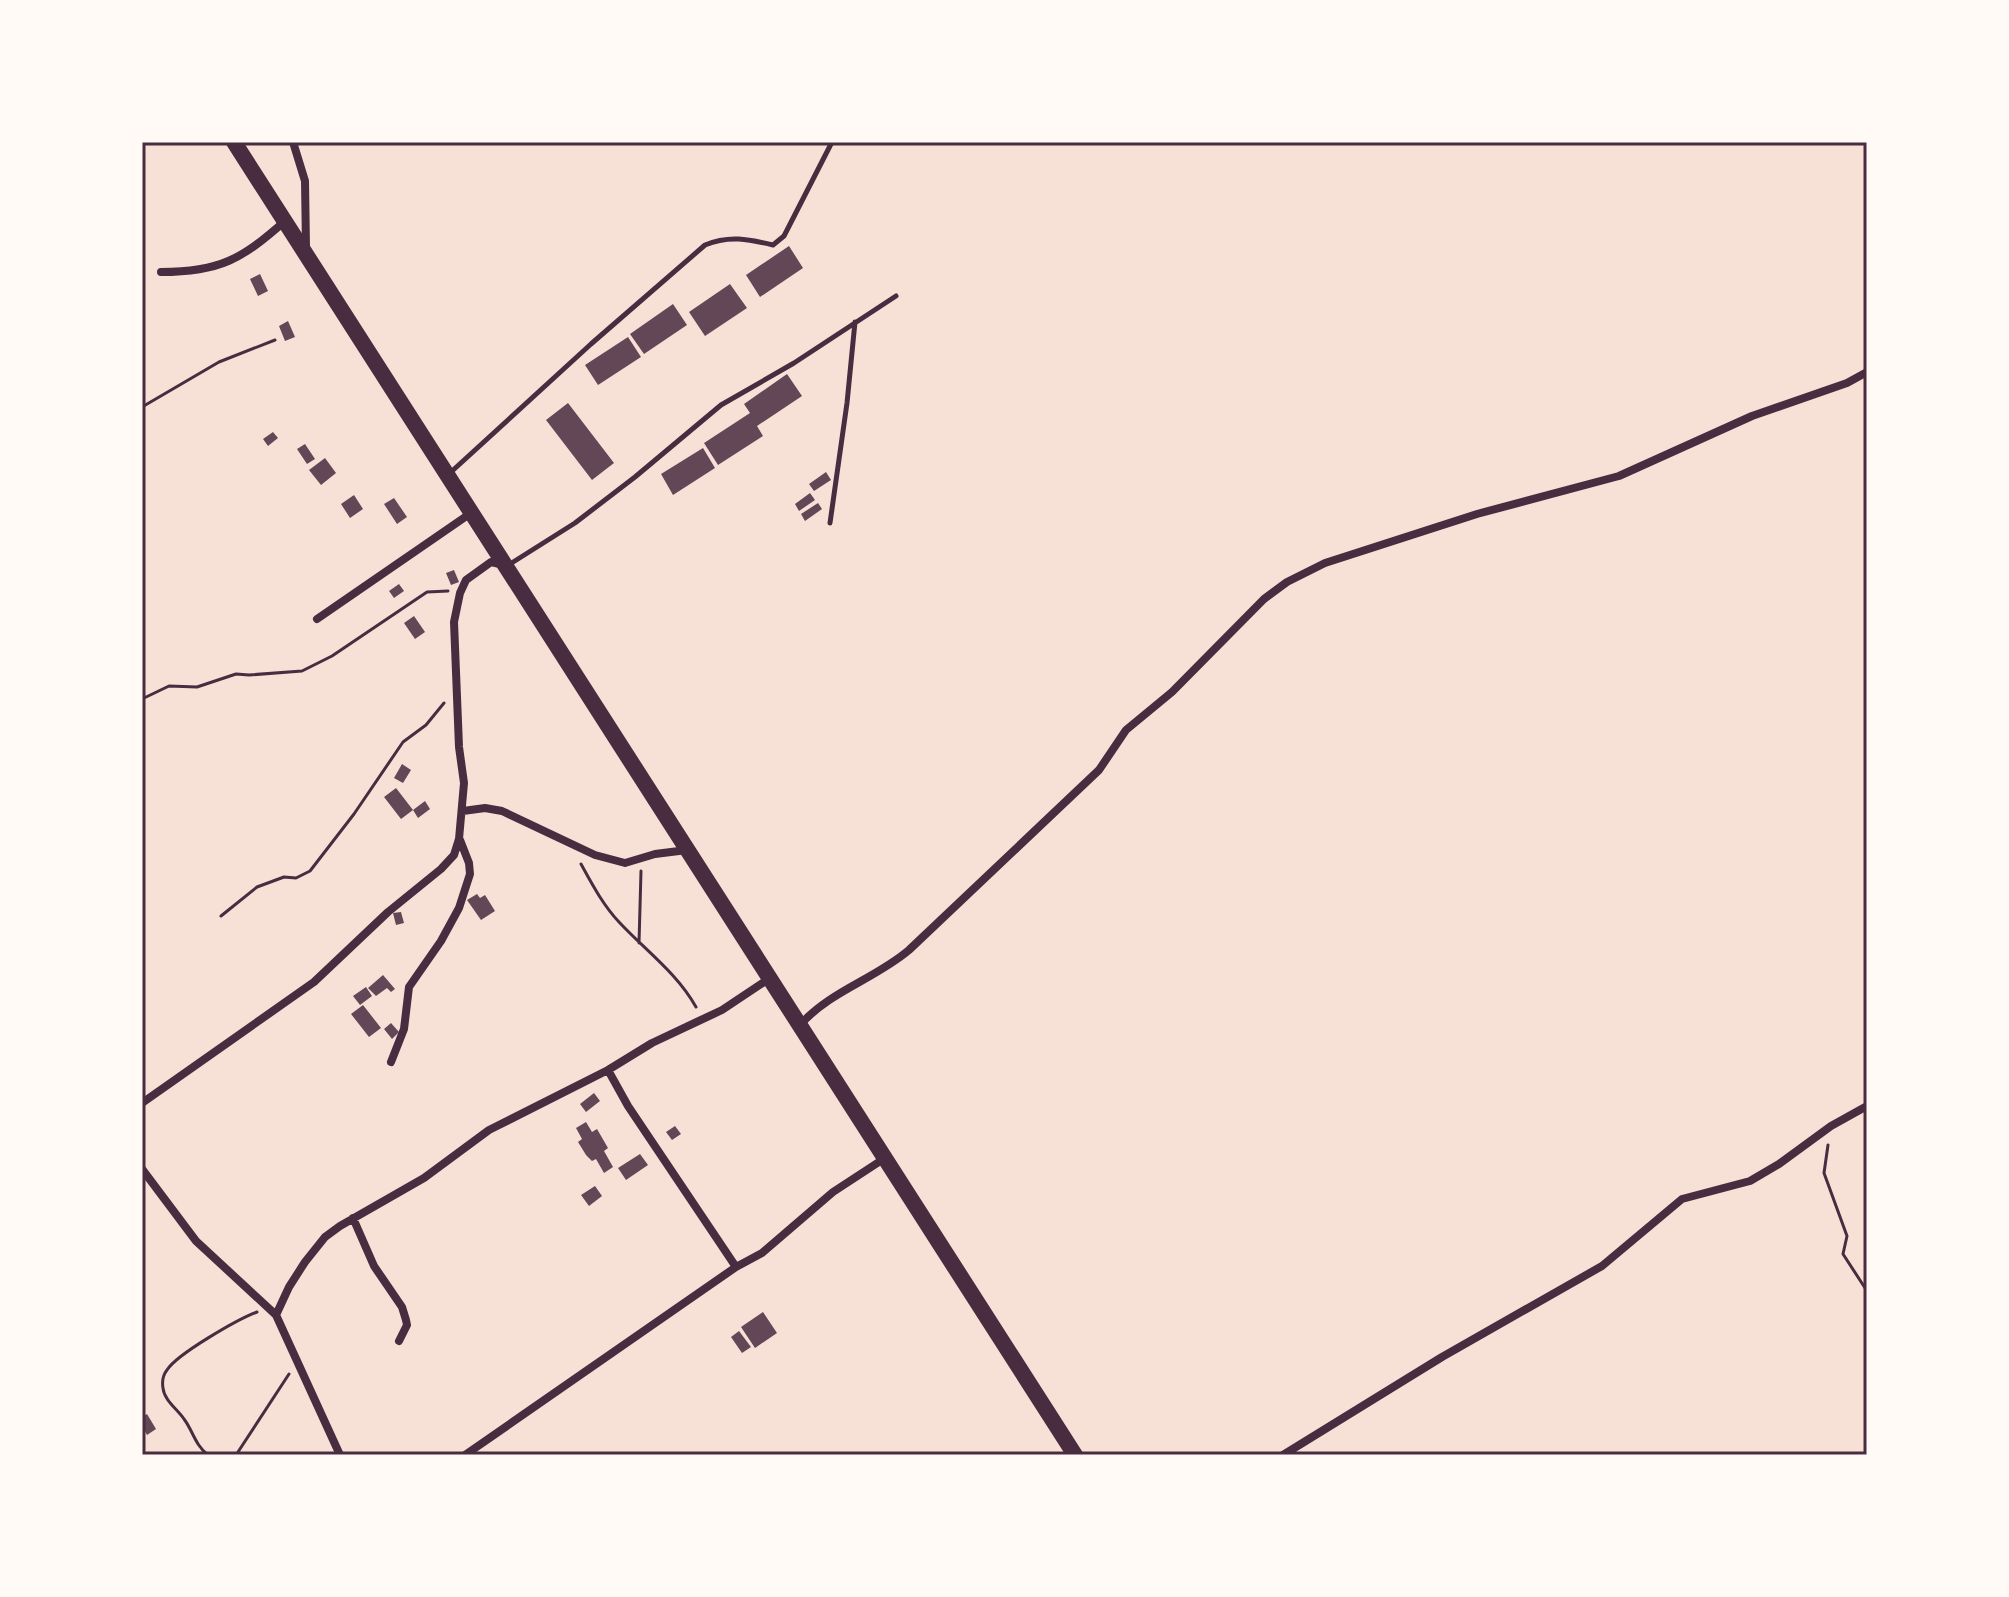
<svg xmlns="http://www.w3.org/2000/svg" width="2009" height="1597" font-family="'Exo 2',sans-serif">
  <rect width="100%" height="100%" fill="#f7e1d7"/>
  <path fill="#644757" d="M789 246 803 268 760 297 746 275Z
    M260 274 268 291 258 296 250 279Z
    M730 284 747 308 705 336 689 312Z
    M673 304 687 325 644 354 630 334Z
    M288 321 295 337 285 341 279 326Z
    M628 337 641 357 598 385 585 365Z
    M787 374 802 396 757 426 763 436 718 465 704 443 750 413 744 404Z
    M568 403 614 463 592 480 546 420Z
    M273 432 278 438 268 446 263 439Z
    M305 444 315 459 307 464 297 449Z
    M703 448 715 468 673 495 661 474Z
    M325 458 336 473 321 485 309 470Z
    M826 472 831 480 814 491 809 484Z
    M810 493 815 500 799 511 795 504Z
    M354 495 363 509 350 518 341 504Z
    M394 498 407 517 397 524 384 504Z
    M818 503 822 509 805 521 801 514Z
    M454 570 459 582 451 585 446 573Z
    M399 584 404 591 394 598 389 591Z
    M414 616 425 632 415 639 404 623Z
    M402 764 411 770 403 783 394 778Z
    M396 788 413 810 401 819 384 797Z
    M425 801 430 809 418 818 413 810Z
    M477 894 480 898 485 895 495 911 481 920 467 900Z
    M401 912 404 923 396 925 393 913Z
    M383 975 395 989 391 992 387 988 376 996 368 988Z
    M366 987 372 996 360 1005 353 996Z
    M363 1005 381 1028 369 1037 351 1014Z
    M391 1023 399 1032 392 1039 384 1029Z
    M594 1093 600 1101 586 1112 580 1104Z
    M586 1122 592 1132 597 1129 608 1148 604 1151 613 1167 604 1173 596 1159 592 1161 586 1155 578 1142 582 1139 576 1128Z
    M675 1126 681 1134 672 1140 666 1132Z
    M640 1154 648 1165 626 1180 618 1168Z
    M595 1186 602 1196 589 1206 581 1195Z
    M763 1312 777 1333 755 1348 741 1327Z
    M739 1331 751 1347 742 1353 731 1337Z
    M147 1414 156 1429 147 1435 142 1426V1417Z"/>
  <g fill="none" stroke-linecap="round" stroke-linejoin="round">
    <path stroke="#4a2c40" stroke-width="3" d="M142 407 219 362 275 340
      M142 699 169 686 197 687 236 674 249 675 302 671 332 656 427 592 448 591
      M581 864C592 884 603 905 619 922 645 950 677 973 696 1007
      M221 916 257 887 284 877 296 878 310 871 354 814 403 742 426 725 444 703
      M639 943 641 871
      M1828 1145 1824 1173 1847 1236 1843 1254 1867 1291
      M208 1455C195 1445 193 1431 184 1419 177 1409 164 1400 163 1388 162 1382 163 1375 167 1370 177 1354 238 1319 257 1312
      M236 1455 289 1374"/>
    <path stroke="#4a2c40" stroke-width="5" d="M451 472 591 344 705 245C729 235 748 239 773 245L784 236 832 142
      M830 523 847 403 855 322
      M510 564 575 523 635 477 721 405 794 363 896 296"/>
    <path stroke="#4a2c40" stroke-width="8" d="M293 142 305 181 306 248
      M161 272C220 272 242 259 285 221
      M317 619 471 513
      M463 811 485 808 502 811 595 855 625 863 655 854 687 850
      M800 1025C830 991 875 979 909 950L1099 770 1126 730 1172 692 1264 599 1287 582 1325 563 1477 514 1619 476 1752 416 1847 383 1867 372
      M391 1062 404 1029 409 987 441 941 459 908 470 874 469 863 460 840
      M608 1070 628 1106 736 1267
      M142 1103 314 982 388 912 441 869 454 855 459 839 464 783 459 747 454 622 460 593 466 580 491 562 504 565
      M142 1169 196 1241 276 1315
      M353 1218 374 1266 402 1307 406 1320 407 1325 399 1341
      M340 1455 276 1315 289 1287 305 1262 325 1237 340 1226 424 1178 489 1130 608 1070 652 1043 722 1010 770 978
      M465 1455 736 1267 762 1253 833 1192 885 1158
      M1283 1455 1442 1357 1602 1266 1682 1199 1750 1181 1779 1164 1831 1126 1867 1106"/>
    <path stroke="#4a2c40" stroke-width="16" d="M234 142 1075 1455"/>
  </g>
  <rect width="2009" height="1597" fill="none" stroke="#fffaf5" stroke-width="288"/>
  <rect x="144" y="144" width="1721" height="1309" fill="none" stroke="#4a2c40" stroke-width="3"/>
</svg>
